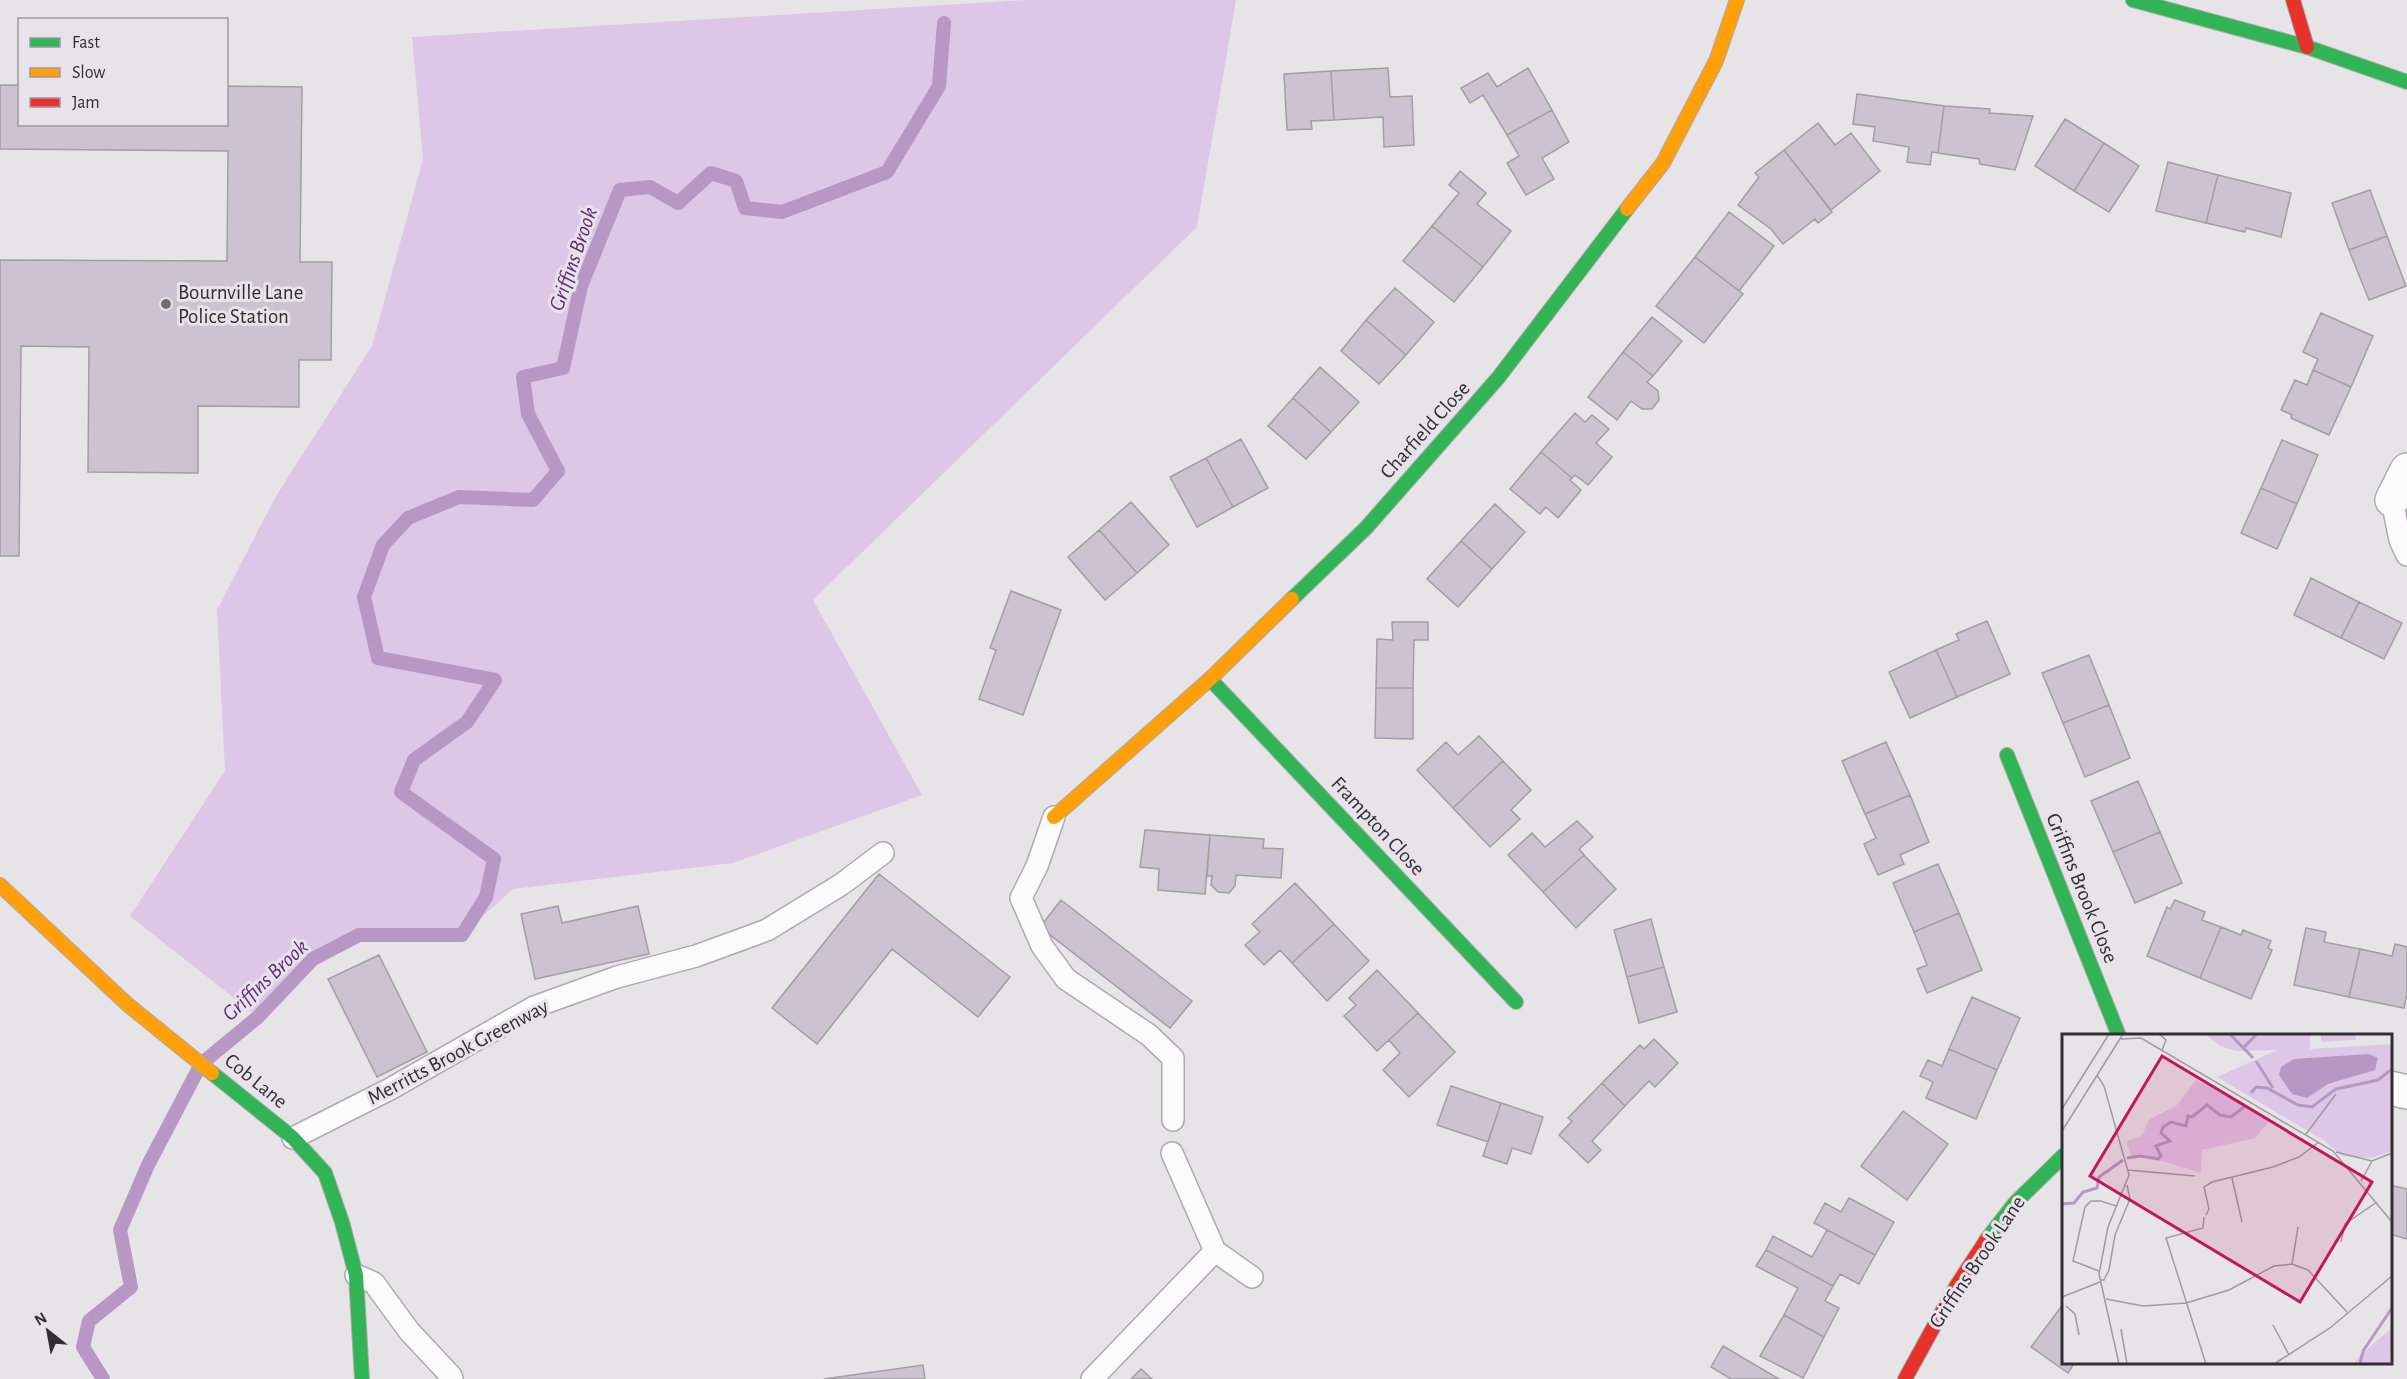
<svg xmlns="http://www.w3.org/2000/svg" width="2407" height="1379" font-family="'Alegreya Sans',sans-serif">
  <rect width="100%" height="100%" fill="#e7e4e8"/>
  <path fill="#dec6e7" d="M1026 0H1236L1197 227 813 600 922 795 733 863 513 889 462 935H359L313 959 258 1017 130 916 225 771 217 610 276 496 372 346 423 159 412 37Z"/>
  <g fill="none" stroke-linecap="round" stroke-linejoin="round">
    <path stroke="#b797c3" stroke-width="14" d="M103 1379 83 1347 89 1321 131 1287 120 1230 148 1165 201 1064 258 1017 313 959 359 935H462L486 897 494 859 401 792 414 760 467 722 495 680 378 658 364 597 383 545 408 518 459 497 533 500 558 471 528 414 523 377 563 368 581 286 620 190 650 187 678 203 711 173 736 181 745 208 782 212 887 172 939 86 944 23"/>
  </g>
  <path fill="#ccc2d0" stroke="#a19fa2" stroke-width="1.5" d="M1388 68 1390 97 1412 96 1414 145 1384 147 1383 117 1334 120 1331 71Z
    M1528 68 1552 110 1507 135 1483 95 1470 103 1461 88 1488 73 1497 87Z
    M1331 71 1334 120 1311 121 1312 129 1287 130 1284 74Z
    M0 85H20V124H226V86L302 87 300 262H332L331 360H299V407L198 406V473L88 472 89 347 21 346 19 556H0V260L227 261 228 151 0 149Z
    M1857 94 1944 106 1938 153 1932 152 1930 165 1907 162 1909 147 1873 141 1875 127 1853 124Z
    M1944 106 1990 109 1989 113 2033 116 2015 170 1980 164 1979 159 1938 153Z
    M1552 110 1569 142 1542 158 1554 179 1526 195 1507 163 1519 156 1507 135Z
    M2065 119 2104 143 2074 191 2035 166Z
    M1818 123 1835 145 1851 133 1880 171 1831 210 1784 150Z
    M2104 143 2139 166 2109 212 2074 191Z
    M1784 150 1832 212 1818 223 1815 219 1783 244 1771 229 1738 205 1759 177 1755 173Z
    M2168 162 2218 175 2206 223 2156 211Z
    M1460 171 1486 193 1477 204 1511 231 1483 267 1432 226 1459 193 1449 185Z
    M2218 175 2291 193 2281 237 2246 228 2245 232 2206 223Z
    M2370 190 2387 236 2349 250 2332 203Z
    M1729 212 1774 246 1739 291 1695 257Z
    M1432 226 1483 267 1454 302 1403 261Z
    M2387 236 2406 286 2369 300 2349 250Z
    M1695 257 1743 294 1704 343 1656 306Z
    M1395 288 1434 322 1406 355 1366 320Z
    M2321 313 2373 336 2351 387 2313 370 2318 359 2303 352Z
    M1652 317 1682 341 1653 376 1623 352Z
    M1366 320 1406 355 1379 384 1341 351Z
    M1623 352 1653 376 1647 382 1658 391 1659 400 1652 409H1642L1631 401 1617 420 1588 397Z
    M1320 367 1359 402 1331 432 1293 398Z
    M2313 370 2351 387 2329 435 2291 418 2292 415 2281 410 2295 380 2307 385Z
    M1293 398 1331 432 1306 459 1268 426Z
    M1575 413 1585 422 1592 415 1609 429 1596 443 1612 457 1588 485 1575 475 1572 478 1541 452Z
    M1241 439 1268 488 1233 507 1206 458Z
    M2282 440 2318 455 2297 504 2261 488Z
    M1541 452 1572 478 1570 480 1581 490 1558 518 1546 507 1540 514 1510 489Z
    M1206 458 1233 507 1197 527 1170 477Z
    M2261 488 2297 504 2277 549 2241 533Z
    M1131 502 1169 545 1137 573 1099 530Z
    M1495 504 1525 532 1492 569 1461 541Z
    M1099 530 1137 573 1105 600 1068 557Z
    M1461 541 1492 569 1458 607 1427 579Z
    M2311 578 2359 602 2341 638 2294 615Z
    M1011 591 1061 610 1023 715 979 699 996 650 990 648Z
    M2359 602 2402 623 2384 659 2341 638Z
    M1987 621 2010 674 1957 697 1936 650 1959 640 1956 634Z
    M1392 622H1428V640H1414L1413 688H1376L1377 639 1393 640Z
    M1936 650 1957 697 1910 718 1889 672Z
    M2089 655 2109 705 2063 723 2042 673Z
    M1376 688H1413V739L1375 738Z
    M2109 705 2130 758 2085 777 2063 723Z
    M1479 736 1503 761 1453 808 1417 770 1446 742 1458 755Z
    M1886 742 1910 795 1865 814 1842 761Z
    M1503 761 1531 790 1511 810 1520 819 1490 847 1453 808Z
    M2138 781 2160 832 2113 852 2091 801Z
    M1910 795 1929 842 1900 855 1904 864 1878 875 1864 844 1876 838 1865 814Z
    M1577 821 1593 837 1579 849 1584 855 1543 892 1508 855 1532 833 1545 847Z
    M1145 830 1210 835 1205 894 1158 890 1159 869 1140 867Z
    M2160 832 2182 883 2135 903 2113 852Z
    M1210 835 1264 839 1263 848 1283 849 1281 878 1236 875 1235 886 1229 893 1218 892 1211 885 1212 876H1207Z
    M1584 855 1616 889 1576 928 1543 892Z
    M1938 864 1959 913 1914 932 1893 883Z
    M879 874 1010 977 978 1017 892 949 817 1044 772 1008Z
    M1295 883 1334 924 1292 963 1280 950 1264 965 1245 945 1260 932 1252 924Z
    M1061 900 1192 1001 1170 1028 1040 927Z
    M2175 900 2205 912 2202 920 2221 927 2200 978 2147 956 2167 907 2170 909Z
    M558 906 562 923 638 906 649 954 535 979 521 914Z
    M1959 913 1982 970 1927 993 1917 969 1927 965 1914 932Z
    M1651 919 1664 967 1627 977 1614 930Z
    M1334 924 1369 961 1327 1001 1292 963Z
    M2221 927 2241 935 2243 930 2271 941 2268 948 2272 950 2251 999 2200 978Z
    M2306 928 2326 932 2324 942 2360 949 2349 997 2294 985Z
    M2395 944 2407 947V994L2404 1008 2349 997 2360 949 2392 956Z
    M379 955 427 1052 377 1077 328 979Z
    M1664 967 1677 1012 1639 1023 1627 977Z
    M1377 970 1418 1013 1377 1051 1344 1016 1356 1005 1349 998Z
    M1972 997 2020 1018 1997 1070 1949 1049Z
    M1418 1013 1455 1052 1409 1097 1383 1070 1400 1053 1389 1040Z
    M1654 1039 1678 1063 1655 1087 1649 1081 1625 1106 1602 1083 1640 1045 1644 1049Z
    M1949 1049 1997 1070 1976 1119 1926 1098 1933 1082 1920 1076 1928 1060 1942 1066Z
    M1602 1083 1625 1106 1592 1141 1601 1150 1588 1163 1559 1135 1572 1121 1568 1118Z
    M1451 1086 1501 1103 1488 1142 1437 1125Z
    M1501 1103 1543 1117 1531 1154 1512 1148 1507 1164 1483 1156Z
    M1903 1111 1948 1144 1907 1200 1861 1166Z
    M2390 1185 2407 1189V1239L2390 1234Z
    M1849 1198 1894 1222 1875 1255 1814 1223 1825 1203 1841 1212Z
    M1827 1230 1875 1255 1859 1284 1840 1274 1833 1286 1766 1250 1773 1236 1812 1257Z
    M1766 1250 1833 1286 1825 1301 1839 1308 1824 1337 1784 1315 1798 1288 1756 1266Z
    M2064 1303V1362H2075L2068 1373 2031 1347Z
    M1784 1315 1824 1337 1803 1378 1760 1356Z
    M1723 1346 1779 1379H1731L1711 1367Z
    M923 1365 925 1379H824Z
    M1141 1369 1152 1379H1131Z"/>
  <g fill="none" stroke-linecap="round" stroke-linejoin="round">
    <defs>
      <path id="lane" d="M2392 500 2400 540 2407 555
        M1054 817 1037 866 1021 898 1042 946 1066 979 1149 1035 1173 1058V1120
        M293 1138 390 1089 534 1007 617 977 696 956 767 930 842 884 883 853
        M1215 1251 1252 1277
        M356 1275 374 1283 409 1331 451 1376 452 1379
        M1092 1379 1215 1251 1172 1153"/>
      <path id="street" d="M2392 500 2407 470
        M2390 1088 2407 1092"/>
      <path id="fast" d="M2133 0 2307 47 2407 82
        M1292 599 1366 528 1498 378 1627 209
        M1210 679 1516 1002
        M2007 755 2119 1036
        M212 1073 293 1138 325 1173 342 1222 356 1275 362 1379
        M1987 1239 2015 1203 2064 1155"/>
      <path id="slow" d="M1627 209 1663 163 1716 61 1737 0
        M1054 817 1210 679 1292 599
        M0 885 127 1004 212 1073"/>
      <path id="jam" d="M2293 0 2307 47
        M1905 1379 1955 1288 1987 1239"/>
    </defs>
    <use href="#lane" stroke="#acaaad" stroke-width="24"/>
    <use href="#street" stroke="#acaaad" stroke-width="36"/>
    <use href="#fast" stroke="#acaaad" stroke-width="16"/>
    <use href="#slow" stroke="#acaaad" stroke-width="16"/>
    <use href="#jam" stroke="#acaaad" stroke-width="16"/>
    <use href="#lane" stroke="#fbfbfc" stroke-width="21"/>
    <use href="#street" stroke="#fbfbfc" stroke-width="33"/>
    <use href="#fast" stroke="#30b455" stroke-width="14"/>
    <use href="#slow" stroke="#ff9f0a" stroke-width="14"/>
    <use href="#jam" stroke="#e5322d" stroke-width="14"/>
  </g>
  <circle fill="#716e72" stroke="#e8e2ea" stroke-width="2" cx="166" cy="304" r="6"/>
  <g text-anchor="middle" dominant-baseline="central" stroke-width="6" stroke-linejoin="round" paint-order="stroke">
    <g font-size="21" fill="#312f32" stroke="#e8e2ea" text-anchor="start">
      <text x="178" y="292">Bournville Lane<tspan x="178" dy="24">Police Station</tspan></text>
    </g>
    <g font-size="21" fill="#312f32" stroke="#e8e2ea">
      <text transform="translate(1425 430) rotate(-48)">Charfield Close</text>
      <text transform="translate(1378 826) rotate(47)">Frampton Close</text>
      <text transform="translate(2082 888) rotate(68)">Griffins Brook Close</text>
      <text transform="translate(458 1052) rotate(-28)">Merritts Brook Greenway</text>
      <text transform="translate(256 1081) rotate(39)">Cob Lane</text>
      <text transform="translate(1977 1262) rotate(-56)">Griffins Brook Lane</text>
    </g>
    <g font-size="22" font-style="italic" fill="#602974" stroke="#e8e2ea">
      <text transform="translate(573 259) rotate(-71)">Griffins Brook</text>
      <text transform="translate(265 980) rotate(-43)">Griffins Brook</text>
    </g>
  </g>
  <g transform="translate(2062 1034)">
    <rect width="330" height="330" fill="#e7e4e8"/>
    <path d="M143 0H248V15L330 10V117L310 124 281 122 261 106 155 43 215 16 174 17 158 12ZM259 0H293L294 6 259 8ZM134 46 209 85 193 104 140 116 139 139 83 122 70 124 64 108 80 101 87 86 115 71ZM330 294 328 330H292L299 320Z" fill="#dec6e7"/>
    <path d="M307 20 316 24 313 36 266 50 245 64 230 60 217 41 219 33 232 25Z" fill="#b797c3"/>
    <path fill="none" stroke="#b797c3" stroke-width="3" d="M168 0 191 24M182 13 195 0M194 27 211 54M189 59 194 53 205 54 236 71 250 73 274 55 316 46 330 35M65 124 78 122 96 125 99 122 94 112 108 107 99 99 101 93 109 88 124 92 126 82 130 83 145 71 158 81 169 83 182 73M0 170 12 169 21 158 35 154 37 143 61 126M298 330 301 317 330 274"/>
    <path fill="none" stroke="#9e9c9f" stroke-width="1.5" d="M97 0 104 6 100 16M59 5 79 4 271 117 330 188M35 41 42 52 67 141 46 193 37 240 57 330M0 75 47 0M0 97 61 0M244 100 274 60M274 118 310 127 330 119M66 136 133 142M170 144 180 188M299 147 310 127M144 181 147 175 142 153 150 148 211 133 237 123 257 108M142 183 141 194 104 204 144 330M279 208 283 190 315 168M230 230 236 193M37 237 11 227 23 173 29 167H39L54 172M38 246H42L47 236 53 201 68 165 65 151M0 263 38 248M44 265 81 272 124 269 167 256 212 232 230 230 246 236 285 278M4 272 13 280 17 301M211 291 227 321M59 295 65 330M212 330 268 294 330 242"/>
    <path fill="#c2185b" fill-opacity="0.15" stroke="#c2185b" stroke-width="3" d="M100 22 310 148 238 268 28 142Z"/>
    <rect width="330" height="330" fill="none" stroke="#312f32" stroke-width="3"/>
  </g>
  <rect x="18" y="18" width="210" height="108" fill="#e8e2ea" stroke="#9f9aa0" stroke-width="1.5"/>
  <rect x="30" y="38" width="30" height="9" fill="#30b455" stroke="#9f9aa0" stroke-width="1.5"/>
  <text x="72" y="48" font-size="18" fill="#312f32">Fast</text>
  <rect x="30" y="68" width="30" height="9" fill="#ff9f0a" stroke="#9f9aa0" stroke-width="1.5"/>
  <text x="72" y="78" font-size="18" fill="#312f32">Slow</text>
  <rect x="30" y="98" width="30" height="9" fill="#e5322d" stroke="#9f9aa0" stroke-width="1.5"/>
  <text x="72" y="108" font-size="18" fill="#312f32">Jam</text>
  <g transform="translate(48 1331) rotate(329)" stroke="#e8e2ea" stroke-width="4.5" paint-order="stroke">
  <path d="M0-4.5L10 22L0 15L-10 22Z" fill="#312f32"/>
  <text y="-9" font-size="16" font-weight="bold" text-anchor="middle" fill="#312f32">N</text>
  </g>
</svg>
